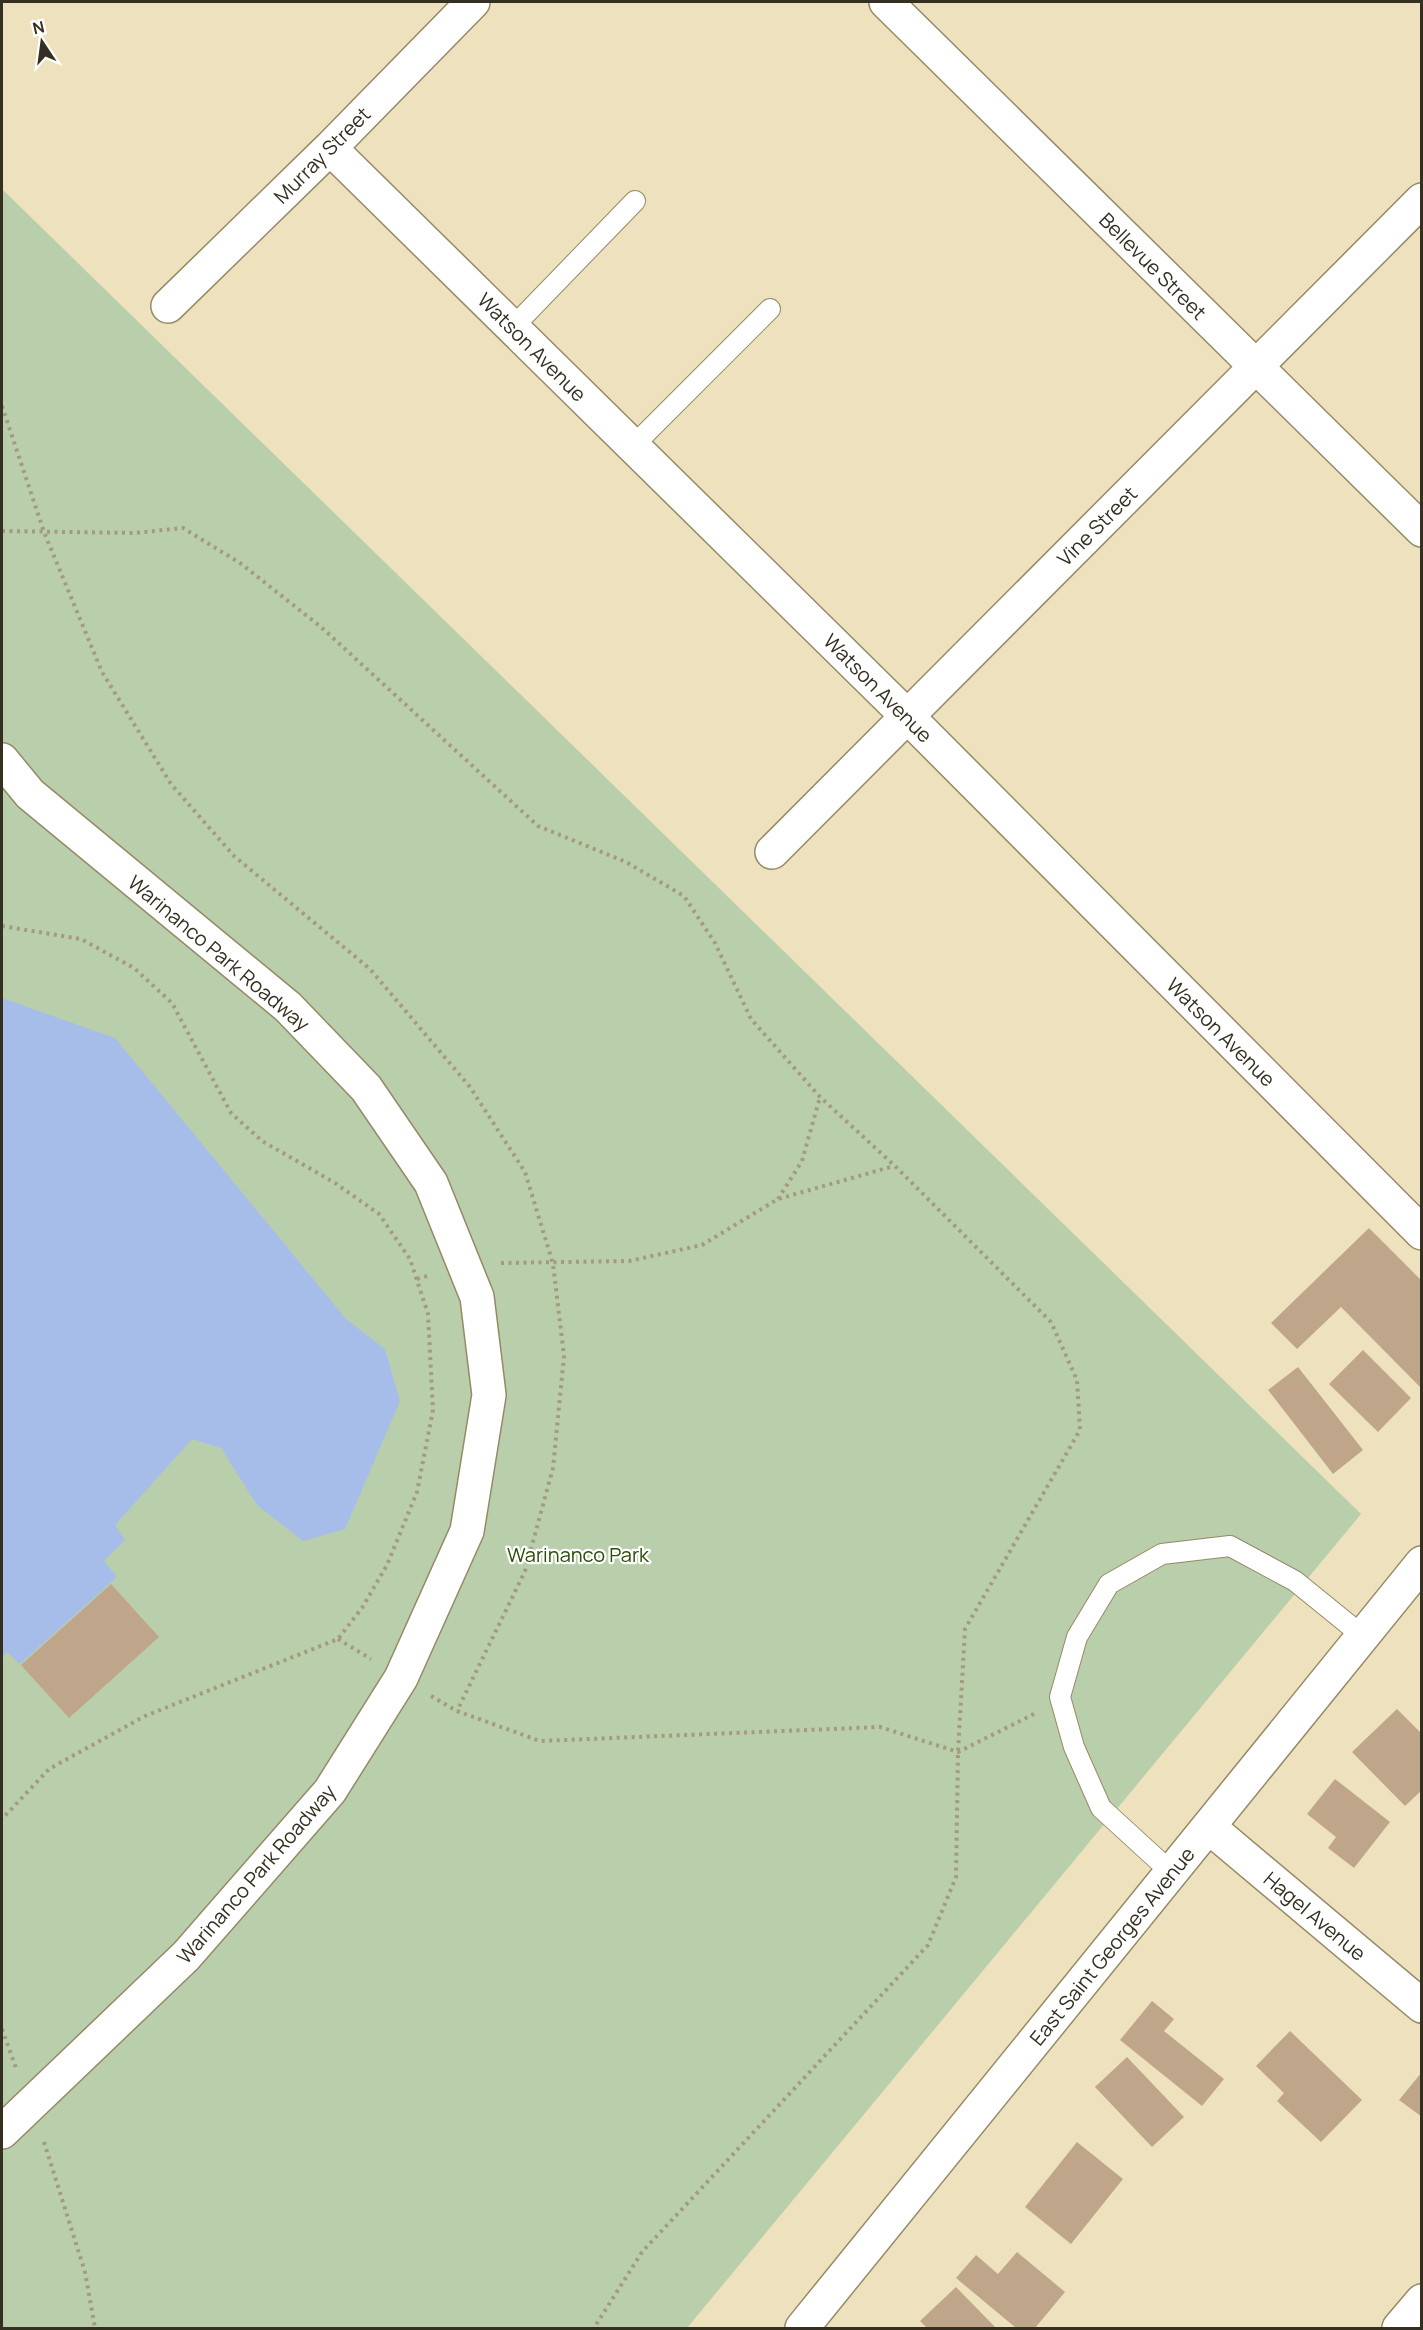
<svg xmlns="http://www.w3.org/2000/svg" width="1423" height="2330" font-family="Manrope,sans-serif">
  <rect width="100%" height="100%" fill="#eee1bd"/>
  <path fill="#b9ceaa" d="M2 189 1361 1514 687 2328H2Z"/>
  <path fill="#a6bdea" d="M2 998 115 1038 346 1319 385 1349 400 1401 345 1529 303 1541 257 1505 221 1448 192 1439 115 1525 125 1540 104 1561 117 1577 20 1664 7 1652 2 1658Z"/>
  <path fill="#bfa68a" d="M1369 1228 1422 1281V1389L1341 1307 1297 1349 1271 1323Z
    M1363 1350 1411 1398 1378 1432 1329 1384Z
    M1298 1367 1363 1450 1333 1474 1268 1390Z
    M111 1584 159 1637 69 1718 21 1665Z
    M1397 1709 1422 1734V1790L1405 1806 1352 1752Z
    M1335 1779 1390 1822 1354 1868 1328 1848 1336 1837 1307 1814Z
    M1152 2001 1174 2019 1164 2031 1224 2079 1202 2106 1120 2040Z
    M1290 2031 1362 2100 1321 2142 1277 2101 1284 2093 1256 2066Z
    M1127 2057 1184 2117 1152 2147 1095 2087Z
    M1422 2072V2117L1399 2100Z
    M1077 2142 1123 2179 1071 2244 1025 2207Z
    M1017 2252 1065 2292 1035 2328H1016L956 2278 976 2255 998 2274Z
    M956 2287 996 2328H927L920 2321Z"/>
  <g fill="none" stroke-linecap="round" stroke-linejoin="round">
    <defs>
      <path id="lane" d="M513 327 635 201
        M632 447 770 309
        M1172 1873 1101 1808 1074 1747 1060 1697 1077 1637 1109 1584 1162 1554 1230 1546 1295 1581 1364 1637"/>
      <path id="street" d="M886 2 1422 530
        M330 148 908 717 1422 1233
        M168 306 330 148 473 2
        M2 760 30 794 288 1007 366 1088 431 1183 477 1297 489 1395 467 1531 401 1678 330 1791 186 1956 2 2132
        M772 852 1422 200
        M1209 1827 1422 2006
        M1399 2328 1422 2301"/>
      <path id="secondary" d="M802 2328 1422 1563"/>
    </defs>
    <use href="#lane" stroke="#958968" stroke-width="22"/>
    <use href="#street" stroke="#958968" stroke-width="36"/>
    <use href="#secondary" stroke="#958968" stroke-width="36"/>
    <path stroke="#a49b7f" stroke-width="4" stroke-dasharray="3 4.5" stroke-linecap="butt" d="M2 406 44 532 102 672 171 784 234 856 370 969 470 1087 525 1172 553 1264 564 1356 553 1468 525 1571 457 1711
      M2 531 134 533 183 528 240 563 321 627 538 826 626 862 684 896 715 943 751 1019 820 1097 895 1166 1051 1322 1077 1380 1080 1430 965 1629 958 1752 956 1877 928 1945 642 2252 594 2328
      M2 926 81 939 134 968 172 1003 231 1113 262 1141 335 1183 379 1214 410 1259 428 1314 433 1410 417 1492 387 1565 362 1608 338 1639 145 1716 49 1769 2 1819
      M778 1199 802 1161 820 1097
      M501 1263 629 1261 702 1245 778 1199 894 1166
      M417 1279 431 1275
      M338 1639 371 1659
      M431 1696 457 1711 540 1741 880 1727 958 1752 1034 1714
      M2 2029 16 2068
      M44 2142 85 2272 95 2328"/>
    <use href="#lane" stroke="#fff" stroke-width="20"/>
    <use href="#street" stroke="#fff" stroke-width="33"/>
    <use href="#secondary" stroke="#fff" stroke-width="33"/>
  </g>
  <g text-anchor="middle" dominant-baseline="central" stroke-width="4.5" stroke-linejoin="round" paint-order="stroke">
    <g font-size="20" fill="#342f21" stroke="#fff">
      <text transform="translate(322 155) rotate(-45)">Murray Street</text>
      <text transform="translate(1153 266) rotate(45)">Bellevue Street</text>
      <text transform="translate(532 347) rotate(45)">Watson Avenue</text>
      <text transform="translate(1097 526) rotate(-45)">Vine Street</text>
      <text transform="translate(878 688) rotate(45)">Watson Avenue</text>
      <text transform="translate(219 953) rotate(40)">Warinanco Park Roadway</text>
      <text transform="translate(1221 1032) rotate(45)">Watson Avenue</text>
      <text transform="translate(256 1874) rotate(-49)">Warinanco Park Roadway</text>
      <text transform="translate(1315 1916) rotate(40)">Hagel Avenue</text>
      <text transform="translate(1112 1946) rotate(-51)">East Saint Georges Avenue</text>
    </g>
    <g font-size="20" fill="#2d4d09" stroke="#fff">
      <text x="578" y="1554">Warinanco Park</text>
    </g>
  </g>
  <rect width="1423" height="2330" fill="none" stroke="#342f21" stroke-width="6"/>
  <g transform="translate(42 42) rotate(347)" stroke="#ffffff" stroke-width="4.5" paint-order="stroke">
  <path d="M0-4.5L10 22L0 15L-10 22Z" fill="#342f21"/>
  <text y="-9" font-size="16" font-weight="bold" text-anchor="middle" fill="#342f21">N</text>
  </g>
</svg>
